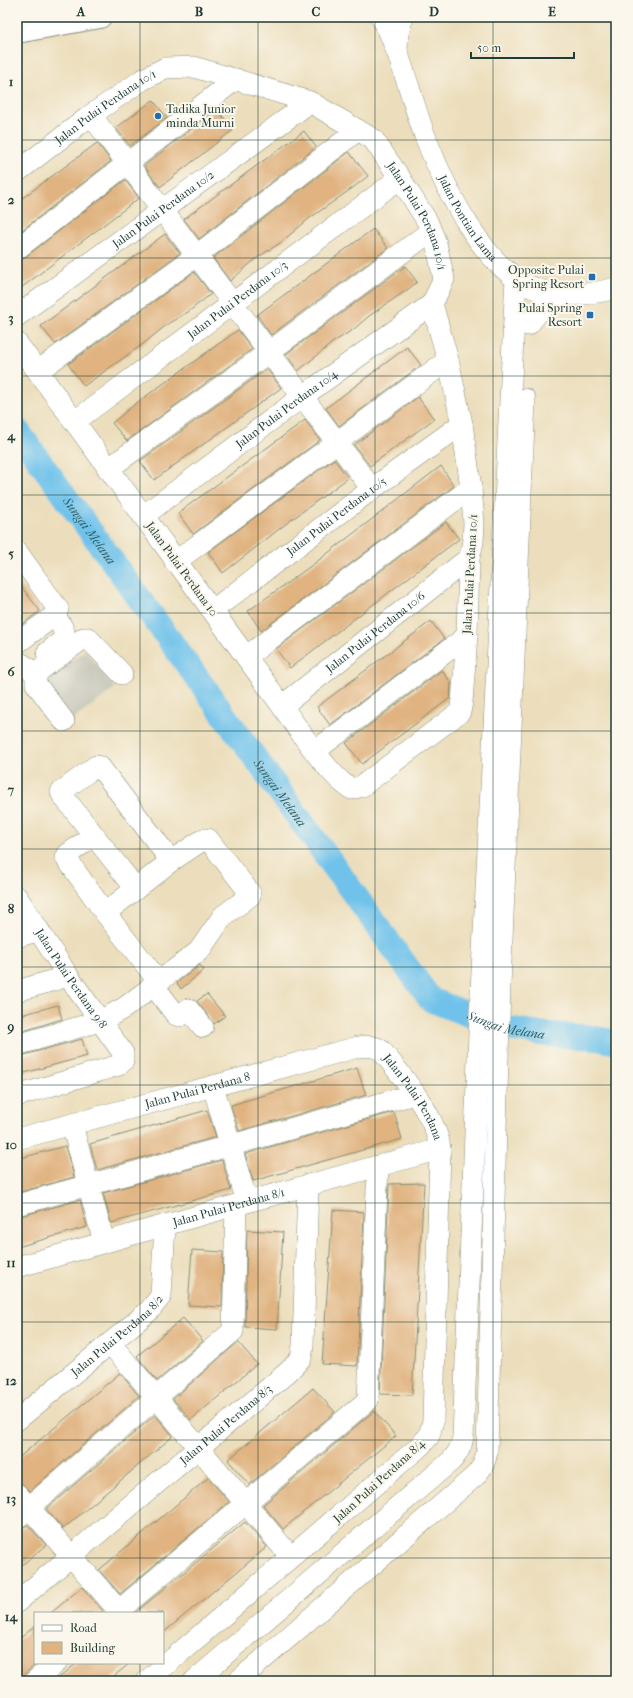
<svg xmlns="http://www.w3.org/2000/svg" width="633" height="1698" font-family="'IM FELL French Canon',serif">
  <rect width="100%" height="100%" fill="#fbf7ec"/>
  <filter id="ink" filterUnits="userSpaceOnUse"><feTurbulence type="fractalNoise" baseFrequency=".025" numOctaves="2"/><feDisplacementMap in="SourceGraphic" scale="8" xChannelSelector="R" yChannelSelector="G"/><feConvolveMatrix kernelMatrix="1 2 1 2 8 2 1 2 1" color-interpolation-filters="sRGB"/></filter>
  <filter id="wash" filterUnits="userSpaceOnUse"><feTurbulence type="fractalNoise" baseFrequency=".012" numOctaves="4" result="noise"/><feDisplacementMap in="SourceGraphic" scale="16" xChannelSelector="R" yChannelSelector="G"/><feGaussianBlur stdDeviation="0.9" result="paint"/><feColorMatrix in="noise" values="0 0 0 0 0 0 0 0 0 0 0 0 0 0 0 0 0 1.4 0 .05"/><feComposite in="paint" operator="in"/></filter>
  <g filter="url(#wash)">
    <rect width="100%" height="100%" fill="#ecdebc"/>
    <path fill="#c5c5b8" d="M85 650 115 688 70 722 42 683Z"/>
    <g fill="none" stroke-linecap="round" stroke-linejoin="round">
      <path stroke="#6fc2eb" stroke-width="25" id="s1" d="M17 430 431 1000 504 1028 544 1034 588 1037 616 1042"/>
    </g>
    <g id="blocks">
      <path fill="#e0b380" d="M153 100 167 118 130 146 116 128Z
        M217 109 233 130 160 187 144 166Z
        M304 131 316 147 199 239 184 219Z
        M97 143 111 161 17 234V202Z
        M349 152 368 176 354 187 310 218 280 243 257 258 230 281 213 258Z
        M125 180 139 198 17 291V261L24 258Z
        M373 229 388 248 271 335 257 315Z
        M165 234 180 253 55 344 41 326Z
        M405 266 417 282 407 290 369 316 354 329 332 343 298 371 286 354Z
        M194 272 211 294 188 312 169 323 143 344 84 386 68 364Z
        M238 330 252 349 127 441 112 423 135 404Z
        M407 347 421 365 339 426 326 408Z
        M267 369 281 388 154 480 140 461Z
        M418 397 434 419 370 466 354 445Z
        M305 420 320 440 193 534 178 513Z
        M334 459 348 478 287 523 223 573 208 552Z
        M441 466 454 486 261 631 248 611 315 563Z
        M446 522 459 539 290 668 276 649Z
        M17 581 40 611 17 628Z
        M431 621 444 639 330 725 317 707Z
        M442 670 451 683 450 698 362 764 346 743Z
        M200 965 204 970 181 989 177 983Z
        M207 994 225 1016 214 1024 197 1001Z
        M58 1005 62 1019 17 1033V1016Z
        M82 1039 87 1056 17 1075V1057Z
        M357 1068 366 1095 239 1131 231 1105Z
        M207 1110 216 1137 97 1170 90 1144Z
        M394 1112 402 1139 253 1181 245 1154Z
        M65 1146 74 1177 17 1193V1159Z
        M222 1160 231 1190 111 1223 103 1193Z
        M424 1183 412 1395 380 1394 389 1184Z
        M80 1200 87 1227 17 1247V1217Z
        M333 1210 364 1212 357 1366 322 1364Z
        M247 1230 283 1232 277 1329 245 1327Z
        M192 1250 223 1252 222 1307 188 1305Z
        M183 1318 203 1341 157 1381 137 1356Z
        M238 1342 257 1364 191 1420 173 1399Z
        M120 1373 139 1396 30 1491 21 1483 17 1482V1459Z
        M313 1388 335 1412 249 1485 228 1460Z
        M374 1411 396 1436 283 1529 263 1505Z
        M155 1415 173 1436 63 1529 46 1509Z
        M208 1478 229 1502 120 1594 99 1570Z
        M245 1522 267 1547 163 1633V1613H135Z
        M28 1525 46 1545 17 1569V1530Z
        M82 1587 103 1611 100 1613H51Z
        M35 1626V1665L27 1672 21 1681H17V1641Z
        M77 1663H130L108 1681H55Z"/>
    </g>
  </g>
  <g filter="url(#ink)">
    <use href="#blocks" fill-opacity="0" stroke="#868e78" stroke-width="1"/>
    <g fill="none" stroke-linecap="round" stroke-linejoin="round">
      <defs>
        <g id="minor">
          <path id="s2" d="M381 17C386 24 389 32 392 39 405 70 413 104 425 136 444 186 483 270 536 289 561 298 590 295 616 288"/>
          <path d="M397 51 398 33 403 17"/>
          <path d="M91 115 372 489"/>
          <path id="s3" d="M17 172 91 115 142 80 165 68 194 67 310 102 373 139 400 178 427 221 436 243 444 279 432 304 448 360 462 424 471 488 474 523 473 542 469 558 467 636 462 702 460 712 362 786 352 789C333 781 295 725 282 706L17 343"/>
          <path d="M17 249 236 79"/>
          <path id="s4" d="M17 316 310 102"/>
          <path d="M528 325C539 311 549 298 568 295"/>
          <path d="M38 371 196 256 358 130"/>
          <path id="s5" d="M74 422 400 178"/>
          <path d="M108 469 269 352 431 231"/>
          <path id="s6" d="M143 516 303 396 432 304"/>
          <path d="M17 552 58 609 54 616 17 643"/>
          <path d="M175 562 448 360"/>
          <path id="s7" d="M213 610 372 489 462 424"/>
          <path d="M47 653 64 639C66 630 60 623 54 616"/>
          <path d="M246 657 471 488"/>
          <path d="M22 664 36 673 84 638H88L122 674"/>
          <path d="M36 673V684L64 721"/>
          <path id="s8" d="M282 706 469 558"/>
          <path d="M315 751 467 636"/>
          <path d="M93 836 68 854 66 858 105 913 159 982"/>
          <path d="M136 889 63 796 61 792 96 766 100 767 171 861"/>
          <path id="s9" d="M17 897 68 976 123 1053V1061L119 1065 17 1096"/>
          <path d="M17 937 39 930"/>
          <path d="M154 986 176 1015 180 1016 188 1009 203 1027"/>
          <path d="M17 991 68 976"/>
          <path d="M17 1045 100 1021 124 1008 199 951 223 916 250 896V893L208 839H204L171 861 105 913"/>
          <path d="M213 1086 247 1202"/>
          <path d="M72 1125 104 1242"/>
          <path id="s10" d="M17 1139 358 1047C366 1046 375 1045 382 1051 402 1076 437 1117 440 1149L433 1421 429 1436 420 1446 147 1681"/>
          <path d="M17 1205 415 1094"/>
          <path id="s11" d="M17 1267 247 1202 440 1149"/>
          <path d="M110 1343 291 1557"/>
          <path id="s12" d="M17 1420 149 1311 161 1296 165 1225"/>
          <path d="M17 1494 121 1613"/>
          <path d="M17 1518 233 1331 236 1205"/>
          <path id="s13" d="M17 1602 289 1371 301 1358 303 1346 308 1185"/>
          <path d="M116 1613 368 1400 378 1166"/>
          <path d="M35 1681 56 1663"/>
          <path d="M194 1681 451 1461C458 1453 461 1448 463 1437L479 1033 516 278"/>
          <path d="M238 1681 475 1476C482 1468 485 1463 487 1452L500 986 525 399"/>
        </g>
        <path id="highway" d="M17 32 100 17"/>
      </defs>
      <use href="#minor" stroke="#868e78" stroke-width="22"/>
      <use href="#highway" stroke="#868e78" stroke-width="24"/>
      <use href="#minor" stroke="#fff" stroke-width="21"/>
      <use href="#highway" stroke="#fff" stroke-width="22"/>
    </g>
  </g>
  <path fill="none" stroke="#1f3d34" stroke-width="1" stroke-opacity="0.55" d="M140 17V1613M258 17V1681M375 17V1681M493 17V1681M17 140H616M17 258H616M17 376H616M17 495H616M17 613H616M17 731H616M17 849H616M17 967H616M17 1085H616M17 1203H616M17 1322H616M17 1440H616M17 1558H616M140 1663V1681"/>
  <g fill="#1f6fb2" stroke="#fbf7ec" stroke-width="1.5">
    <circle cx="158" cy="116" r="4"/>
    <rect x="588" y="273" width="8" height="8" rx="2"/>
    <rect x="586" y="311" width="8" height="8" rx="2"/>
  </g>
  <g text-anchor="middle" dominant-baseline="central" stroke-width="4" stroke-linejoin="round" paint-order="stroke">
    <g font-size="12" fill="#1f3d34" stroke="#fbf7ec">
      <text stroke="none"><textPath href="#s3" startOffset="110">Jalan Pulai Perdana 10/1</textPath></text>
      <text stroke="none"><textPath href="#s4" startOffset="181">Jalan Pulai Perdana 10/2</textPath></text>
      <text stroke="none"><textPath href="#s3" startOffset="494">Jalan Pulai Perdana 10/1</textPath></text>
      <text stroke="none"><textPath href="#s2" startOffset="220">Jalan Pontian Lama</textPath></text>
      <text stroke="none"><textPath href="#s5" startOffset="204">Jalan Pulai Perdana 10/3</textPath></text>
      <text stroke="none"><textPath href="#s6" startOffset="179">Jalan Pulai Perdana 10/4</textPath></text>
      <text stroke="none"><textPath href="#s7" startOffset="155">Jalan Pulai Perdana 10/5</textPath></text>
      <text transform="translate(182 569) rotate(54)">Jalan Pulai Perdana 10</text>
      <text transform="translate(470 574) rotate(-87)">Jalan Pulai Perdana 10/1</text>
      <text stroke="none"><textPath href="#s8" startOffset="119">Jalan Pulai Perdana 10/6</textPath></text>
      <text stroke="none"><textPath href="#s9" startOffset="98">Jalan Pulai Perdana 9/8</textPath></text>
      <text stroke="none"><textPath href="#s10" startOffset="187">Jalan Pulai Perdana 8</textPath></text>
      <text stroke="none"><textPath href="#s10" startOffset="434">Jalan Pulai Perdana</textPath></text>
      <text stroke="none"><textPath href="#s11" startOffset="220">Jalan Pulai Perdana 8/1</textPath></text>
      <text stroke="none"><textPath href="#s12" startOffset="131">Jalan Pulai Perdana 8/2</textPath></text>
      <text stroke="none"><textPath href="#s13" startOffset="274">Jalan Pulai Perdana 8/3</textPath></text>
      <text transform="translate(379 1481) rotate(-42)">Jalan Pulai Perdana 8/4</text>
    </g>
    <g font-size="12" fill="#1f3d34" stroke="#fbf7ec" text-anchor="end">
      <text x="166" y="109" text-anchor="start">Tadika Junior<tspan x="166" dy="14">minda Murni</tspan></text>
      <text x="584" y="270">Opposite Pulai<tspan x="584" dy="14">Spring Resort</tspan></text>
      <text x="582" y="308">Pulai Spring<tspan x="582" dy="14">Resort</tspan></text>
    </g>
    <g font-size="13" font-style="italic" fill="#335e62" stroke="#fbf7ec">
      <text stroke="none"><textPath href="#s1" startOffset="124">Sungai Melana</textPath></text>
      <text stroke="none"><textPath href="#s1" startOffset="448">Sungai Melana</textPath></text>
      <text stroke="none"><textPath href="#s1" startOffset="784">Sungai Melana</textPath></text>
    </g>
  </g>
  <rect width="633" height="1698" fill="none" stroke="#fbf7ec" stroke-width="44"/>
  <rect x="34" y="1612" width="130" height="52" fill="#fbf7ec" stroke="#a3ada2"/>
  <rect x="42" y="1625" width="20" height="6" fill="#ffffff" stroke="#a3ada2"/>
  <text x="70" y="1632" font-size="12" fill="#1f3d34">Road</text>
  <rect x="42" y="1642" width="20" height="12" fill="#e0b380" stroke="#a3ada2"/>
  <text x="70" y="1652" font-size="12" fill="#1f3d34">Building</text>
  <path d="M471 52v6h103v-6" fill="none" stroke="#1f3d34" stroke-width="2"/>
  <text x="477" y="52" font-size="12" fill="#1f3d34" stroke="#fbf7ec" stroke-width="3" paint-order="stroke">50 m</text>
  <rect x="22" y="22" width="589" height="1654" fill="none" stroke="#1f3d34" stroke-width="1.5"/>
  <g font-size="13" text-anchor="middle" font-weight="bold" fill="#1f3d34">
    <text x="81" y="16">A</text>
    <text x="199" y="16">B</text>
    <text x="316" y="16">C</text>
    <text x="434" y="16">D</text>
    <text x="552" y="16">E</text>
    <text x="11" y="86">1</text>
    <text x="11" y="204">2</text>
    <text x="11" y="322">3</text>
    <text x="11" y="440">4</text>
    <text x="11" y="558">5</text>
    <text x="11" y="676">6</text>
    <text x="11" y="794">7</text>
    <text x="11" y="913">8</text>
    <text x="11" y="1031">9</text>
    <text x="11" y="1149">10</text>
    <text x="11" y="1267">11</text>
    <text x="11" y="1385">12</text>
    <text x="11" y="1503">13</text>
    <text x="11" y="1621">14</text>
  </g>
</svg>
